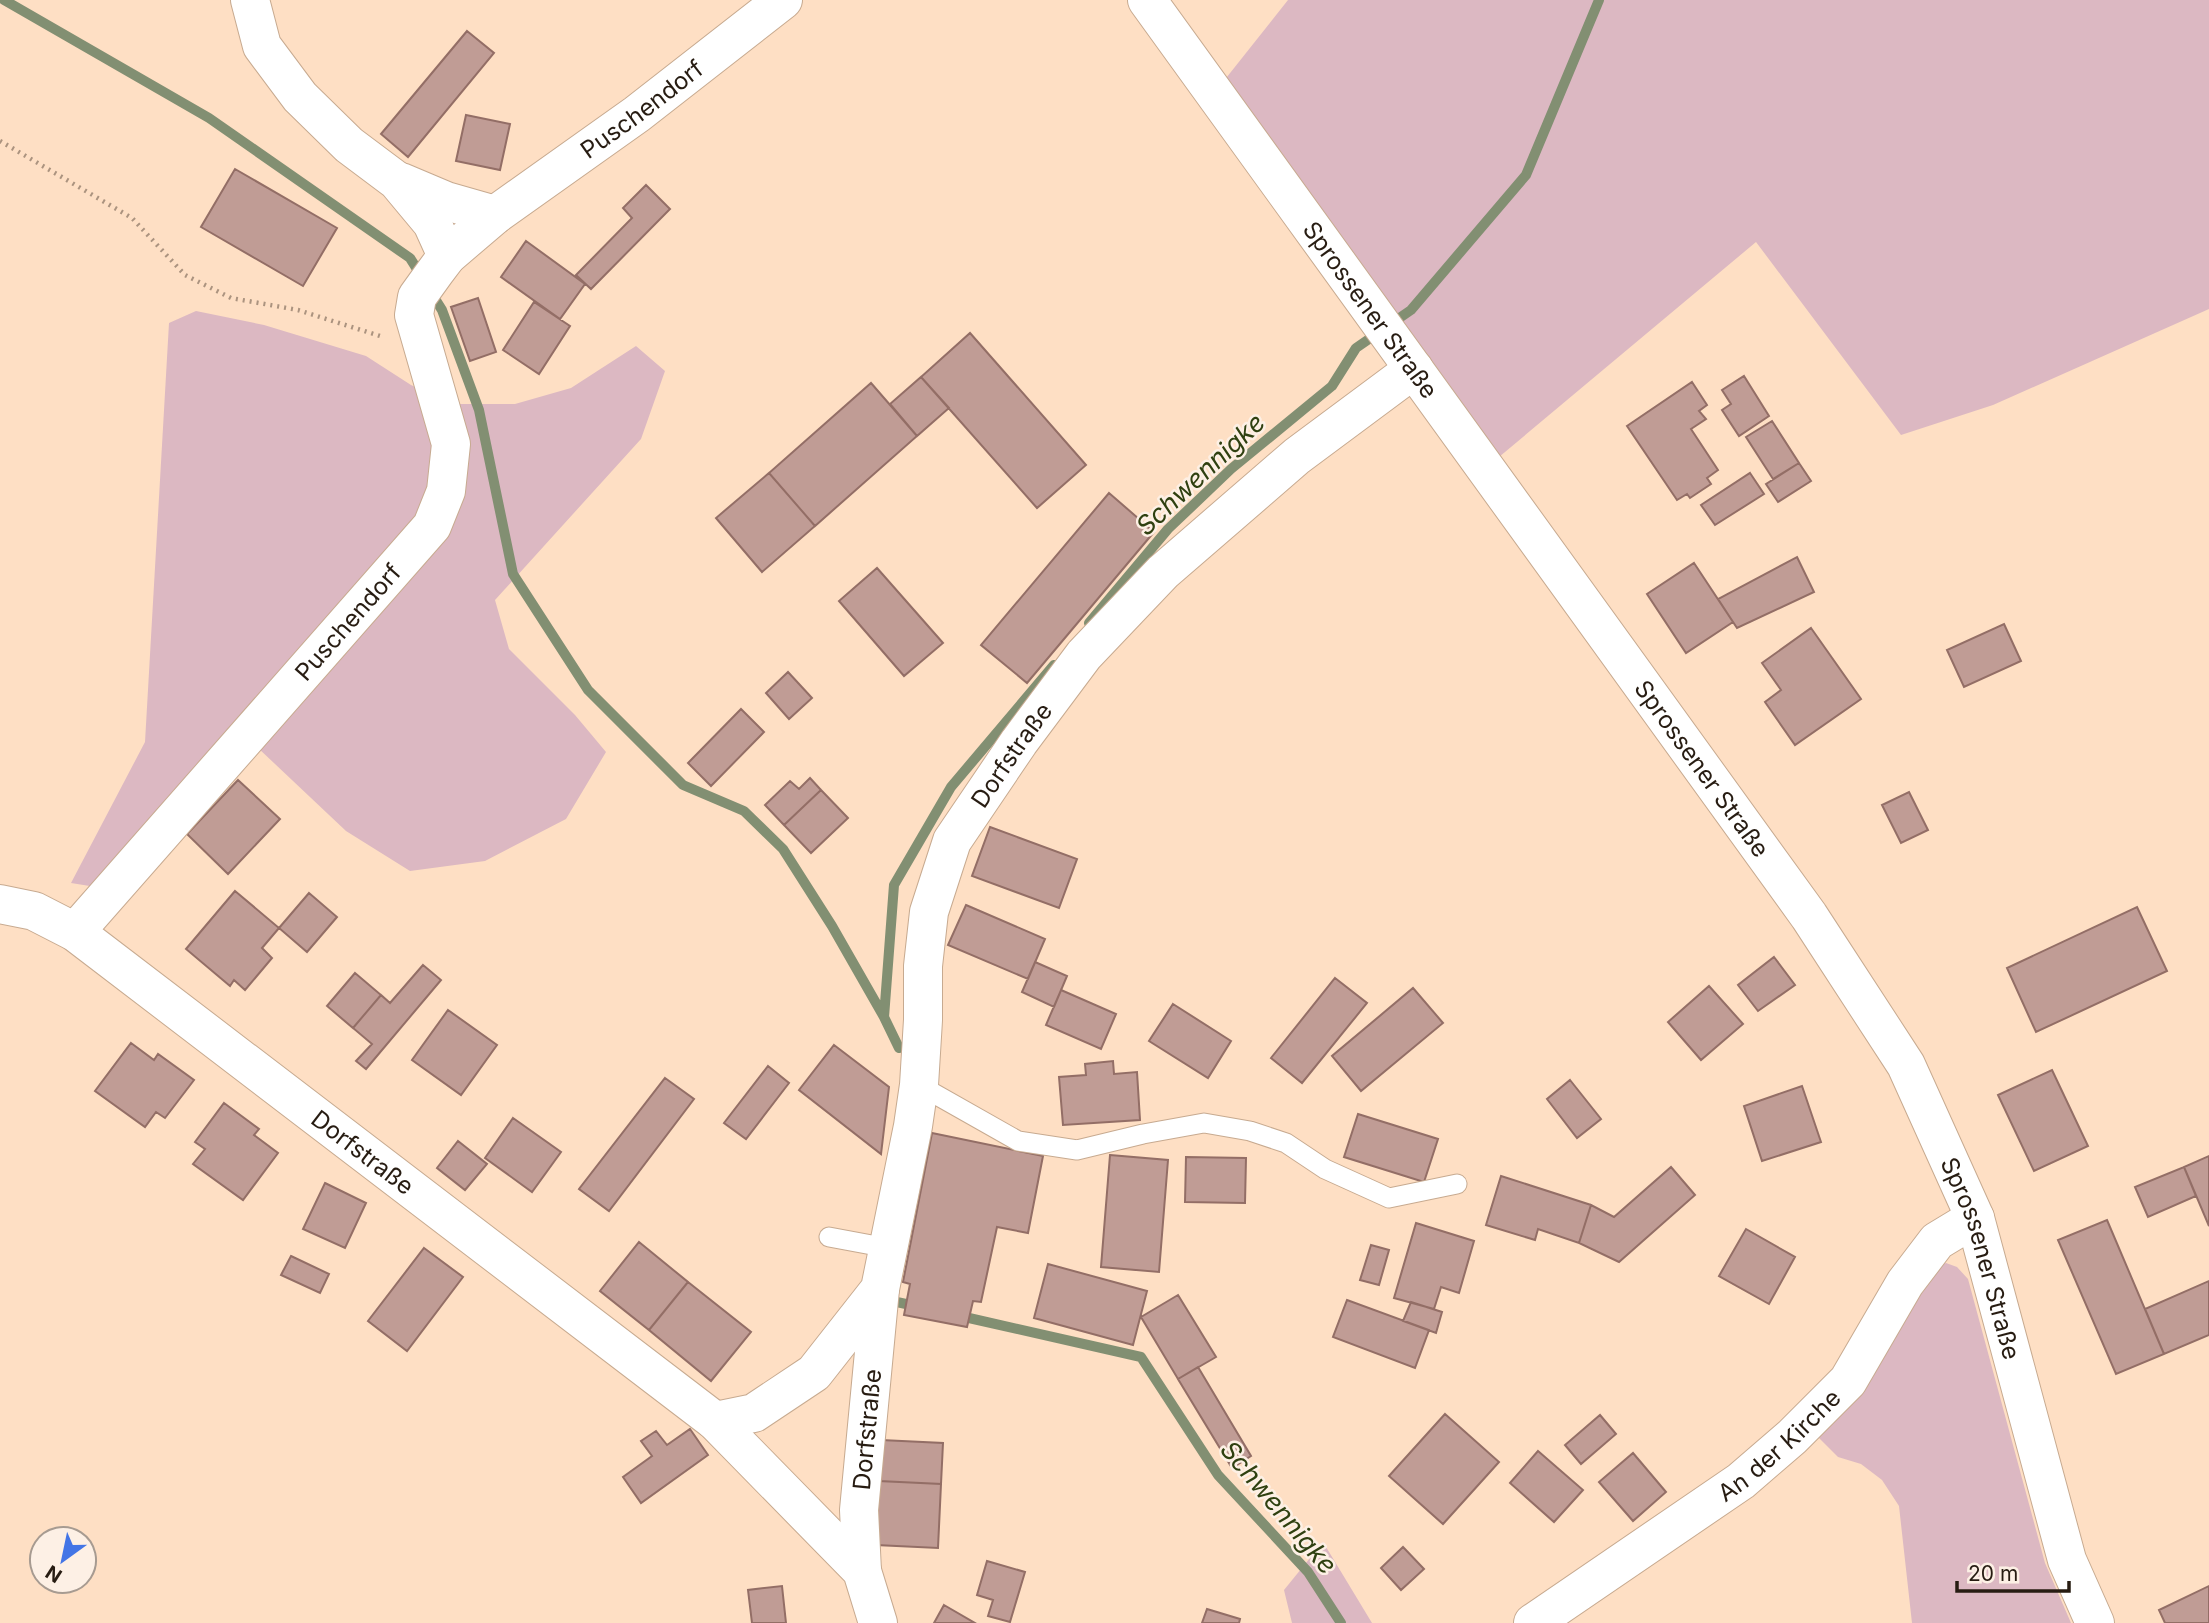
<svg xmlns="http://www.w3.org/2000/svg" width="2209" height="1623" font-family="Inter,sans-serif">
  <rect width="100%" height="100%" fill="#fedfc4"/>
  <path fill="#dcb8c2" d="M1288 0H2209V309L1993 405 1901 435 1756 242 1487 467 1215 92Z
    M196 311 264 325 366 356 411 385 451 404H515L571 388 636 346 665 371 641 439 495 600 509 649 575 715 606 752 566 819 485 861 410 871 346 831 257 747 96 887 71 883 145 742 169 323Z
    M1946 1263 1957 1267 1968 1279 2045 1563 2071 1623H1912L1899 1506 1882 1480 1861 1464 1838 1457 1813 1432 1931 1269Z
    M1323 1542 1372 1623H1292L1284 1590Z"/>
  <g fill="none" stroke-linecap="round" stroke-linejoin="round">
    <path stroke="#828f72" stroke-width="10" d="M4 0 209 118 410 258 422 277
      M430 291 442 310 479 410 513 574 588 690 683 785 744 811 783 849 832 926 884 1017
      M1089 623 1168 529 1231 469 1332 386 1356 348 1411 310 1526 175 1599 0
      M899 1048 884 1017 894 885 951 787 1054 665
      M894 1295 892 1301 906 1304
      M969 1318 1141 1357 1218 1475 1308 1572 1341 1623"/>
  </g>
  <path fill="#c09c95" stroke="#936e66" stroke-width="2" d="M467 31 494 53 408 157 381 134Z
    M466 115 510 124 500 170 456 161Z
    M235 169 337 228 303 286 201 227Z
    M646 185 670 209 591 289 576 275 632 218 623 208Z
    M526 241 585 284 560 319 501 277Z
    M478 298 496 352 470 361 451 307Z
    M534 302 570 326 539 374 503 350Z
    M970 333 1086 465 1037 508 921 377Z
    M1744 376 1769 416 1739 436 1722 410 1731 404 1722 390Z
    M921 377 949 408 917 436 890 404Z
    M1692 382 1707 405 1699 411 1706 419 1691 429 1718 470 1707 478 1711 484 1690 498 1687 494 1677 500 1627 426Z
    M871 383 917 436 815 526 769 473Z
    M1772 421 1799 463 1773 479 1746 437Z
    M1799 463 1811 481 1778 502 1766 484Z
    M769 473 815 526 762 572 716 518Z
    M1750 473 1764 494 1715 525 1701 505Z
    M1109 493 1154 532 1027 683 981 645Z
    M1797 557 1814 592 1737 628 1718 599Z
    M1694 563 1733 622 1686 653 1647 594Z
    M877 568 943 643 904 676 839 601Z
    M2004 624 2021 661 1964 687 1947 650Z
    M1811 628 1861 699 1795 745 1765 702 1781 690 1762 663Z
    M788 672 812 698 789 719 766 693Z
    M741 709 764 732 711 786 688 763Z
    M810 778 821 790 784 825 765 805 790 781 799 789Z
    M238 780 280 819 228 874 187 834Z
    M821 790 848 818 811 853 784 825Z
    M1909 792 1928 830 1901 843 1882 805Z
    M990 827 1077 859 1059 908 972 876Z
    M235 891 279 928 262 948 272 958 245 990 234 980 230 986 186 949Z
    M309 893 337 917 307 952 279 928Z
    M966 905 1045 939 1028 979 948 945Z
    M2137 907 2167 971 2036 1032 2007 968Z
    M1774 957 1795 985 1758 1011 1738 985Z
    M1035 962 1067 976 1054 1007 1022 992Z
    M423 965 441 980 366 1069 356 1061 372 1044 353 1028 381 995 390 1003Z
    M355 973 381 995 353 1028 327 1006Z
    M1335 978 1367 1003 1302 1083 1271 1058Z
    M1709 986 1743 1024 1701 1060 1668 1022Z
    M1413 988 1443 1023 1361 1091 1332 1056Z
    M1061 990 1116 1014 1101 1049 1046 1025Z
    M1173 1004 1231 1041 1208 1078 1149 1041Z
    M448 1010 497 1045 461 1095 412 1060Z
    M131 1043 154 1060 158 1054 194 1080 165 1118 156 1112 145 1127 95 1091Z
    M834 1045 889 1087 881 1154 799 1090Z
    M1113 1061 1114 1074 1137 1072 1140 1120 1063 1125 1059 1077 1086 1075 1085 1064Z
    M768 1066 789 1083 746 1139 724 1123Z
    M2052 1070 2088 1146 2034 1171 1998 1095Z
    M665 1078 694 1099 609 1211 579 1189Z
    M1570 1080 1601 1119 1577 1138 1547 1099Z
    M1802 1086 1821 1142 1762 1161 1744 1106Z
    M224 1103 259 1129 254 1135 278 1153 243 1200 193 1164 205 1149 195 1142Z
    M1358 1114 1438 1139 1424 1182 1344 1157Z
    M513 1118 561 1152 532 1192 485 1158Z
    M932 1133 1043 1156 1028 1233 997 1227 981 1302 973 1301 967 1327 904 1315 910 1284 903 1282Z
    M458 1141 487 1164 465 1190 437 1168Z
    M1110 1155 1168 1160 1159 1272 1101 1267Z
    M2209 1156V1226L2184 1167Z
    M1186 1157 1246 1158 1245 1203 1185 1202Z
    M1671 1167 1695 1195 1619 1262 1579 1243 1591 1205 1614 1217Z
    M2184 1167 2196 1196 2148 1217 2135 1187Z
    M1501 1176 1591 1205 1579 1243 1538 1229 1535 1240 1486 1225Z
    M325 1183 366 1203 345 1248 303 1229Z
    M2107 1220 2164 1354 2116 1374 2058 1240Z
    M1416 1223 1474 1241 1459 1293 1441 1287 1434 1309 1394 1298Z
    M1746 1229 1795 1257 1769 1304 1719 1276Z
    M639 1242 688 1282 649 1330 600 1291Z
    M1371 1245 1389 1250 1379 1285 1360 1280Z
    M424 1248 463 1277 407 1351 368 1321Z
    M291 1256 329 1274 320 1293 281 1275Z
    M1048 1264 1147 1291 1133 1345 1034 1318Z
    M2209 1281V1335L2164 1354 2145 1309Z
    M688 1282 751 1332 711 1381 649 1330Z
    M1178 1295 1216 1357 1178 1379 1141 1317Z
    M1347 1300 1429 1330 1415 1368 1333 1337Z
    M1411 1302 1442 1312 1436 1333 1403 1321Z
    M1198 1367 1251 1456 1232 1468 1178 1379Z
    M1445 1414 1499 1462 1443 1524 1389 1476Z
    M1600 1415 1616 1434 1581 1464 1565 1445Z
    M690 1429 708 1455 641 1503 623 1477 652 1456 641 1441 656 1431 667 1445Z
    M881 1440 943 1443 941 1484 879 1481Z
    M1538 1451 1583 1490 1554 1522 1510 1483Z
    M1633 1453 1666 1492 1633 1521 1599 1482Z
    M879 1481 941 1484 938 1548 876 1545Z
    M1403 1547 1424 1569 1401 1590 1381 1568Z
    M987 1561 1025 1572 1010 1622 988 1616 993 1600 977 1595Z
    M782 1586 786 1623H752L748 1590Z
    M2209 1586V1623H2165L2159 1610Z
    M944 1605 975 1623H934Z
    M1207 1609 1240 1619 1239 1623H1202Z"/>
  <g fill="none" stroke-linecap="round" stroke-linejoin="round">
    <defs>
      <path id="lane" d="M919 1085 1018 1141 1077 1150 1143 1134 1204 1123 1250 1131 1286 1143 1325 1169 1389 1198 1457 1184
        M829 1237 888 1248"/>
      <g id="street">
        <path d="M250 0 262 46 300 97 349 145 397 181 432 223 447 256"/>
        <path d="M401 182 446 201 495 215"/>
        <path id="s1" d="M0 904 34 911 75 932 715 1421 862 1571 878 1623"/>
        <path id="s2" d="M75 932 432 526 446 491 451 444 414 315 417 297 435 272 447 256 495 215 637 114 783 0"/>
        <path id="s3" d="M715 1421 754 1413 814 1373 880 1289 913 1126 919 1085 923 1020V966L929 912 952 841 1019 742 1084 655 1163 572 1297 456 1414 369"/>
        <path id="s4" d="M862 1571 859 1510 880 1289"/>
        <path id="s5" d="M1533 1623 1741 1481 1792 1437 1848 1381 1905 1283 1937 1241 1975 1218"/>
      </g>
      <g id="secondary">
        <path id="s6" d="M1147 0 1809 916 1906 1065 1975 1218 2067 1560 2095 1623"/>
      </g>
    </defs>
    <use href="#lane" stroke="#c7aa90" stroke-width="21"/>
    <use href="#street" stroke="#c7aa90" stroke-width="40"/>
    <use href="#secondary" stroke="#c7aa90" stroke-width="40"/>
    <path stroke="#ab937f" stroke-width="4.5" stroke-dasharray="2 5" stroke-linecap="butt" d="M0 141 132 218 185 275 231 298 298 310 380 336"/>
    <use href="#lane" stroke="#fff" stroke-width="19"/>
    <use href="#street" stroke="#fff" stroke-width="38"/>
    <use href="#secondary" stroke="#fff" stroke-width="38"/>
  </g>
  <g text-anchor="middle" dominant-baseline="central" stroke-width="5" stroke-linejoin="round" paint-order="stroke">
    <g font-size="24" fill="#271c12" stroke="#fdf0e5">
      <text stroke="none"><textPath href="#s2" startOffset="1073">Puschendorf</textPath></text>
      <text stroke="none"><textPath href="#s6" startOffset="382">Sprossener Straße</textPath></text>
      <text stroke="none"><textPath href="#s2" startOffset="413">Puschendorf</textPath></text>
      <text stroke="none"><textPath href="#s3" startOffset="779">Dorfstraße</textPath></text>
      <text stroke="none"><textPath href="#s6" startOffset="948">Sprossener Straße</textPath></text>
      <text stroke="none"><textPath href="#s1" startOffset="443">Dorfstraße</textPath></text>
      <text stroke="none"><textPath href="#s6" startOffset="1516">Sprossener Straße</textPath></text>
      <text stroke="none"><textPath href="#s4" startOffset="142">Dorfstraße</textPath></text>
      <text stroke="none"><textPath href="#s5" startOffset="304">An der Kirche</textPath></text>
    </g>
    <g font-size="26" font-style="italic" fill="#2f4010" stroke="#fdf0e5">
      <text transform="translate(1200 474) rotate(-43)">Schwennigke</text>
      <text transform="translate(1279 1507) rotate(50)">Schwennigke</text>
    </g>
  </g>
  <g transform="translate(63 1560) rotate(213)"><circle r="33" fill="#fdf0e5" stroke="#a79b91" stroke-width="2"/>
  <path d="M0-5L12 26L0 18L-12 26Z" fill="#4375e6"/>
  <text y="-10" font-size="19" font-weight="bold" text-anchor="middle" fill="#271c12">N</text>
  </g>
  <path d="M1957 1581v10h112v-10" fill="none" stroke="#271c12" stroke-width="3.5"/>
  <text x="1968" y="1581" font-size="21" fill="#271c12" stroke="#fdf0e5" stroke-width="5" paint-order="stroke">20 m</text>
</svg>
